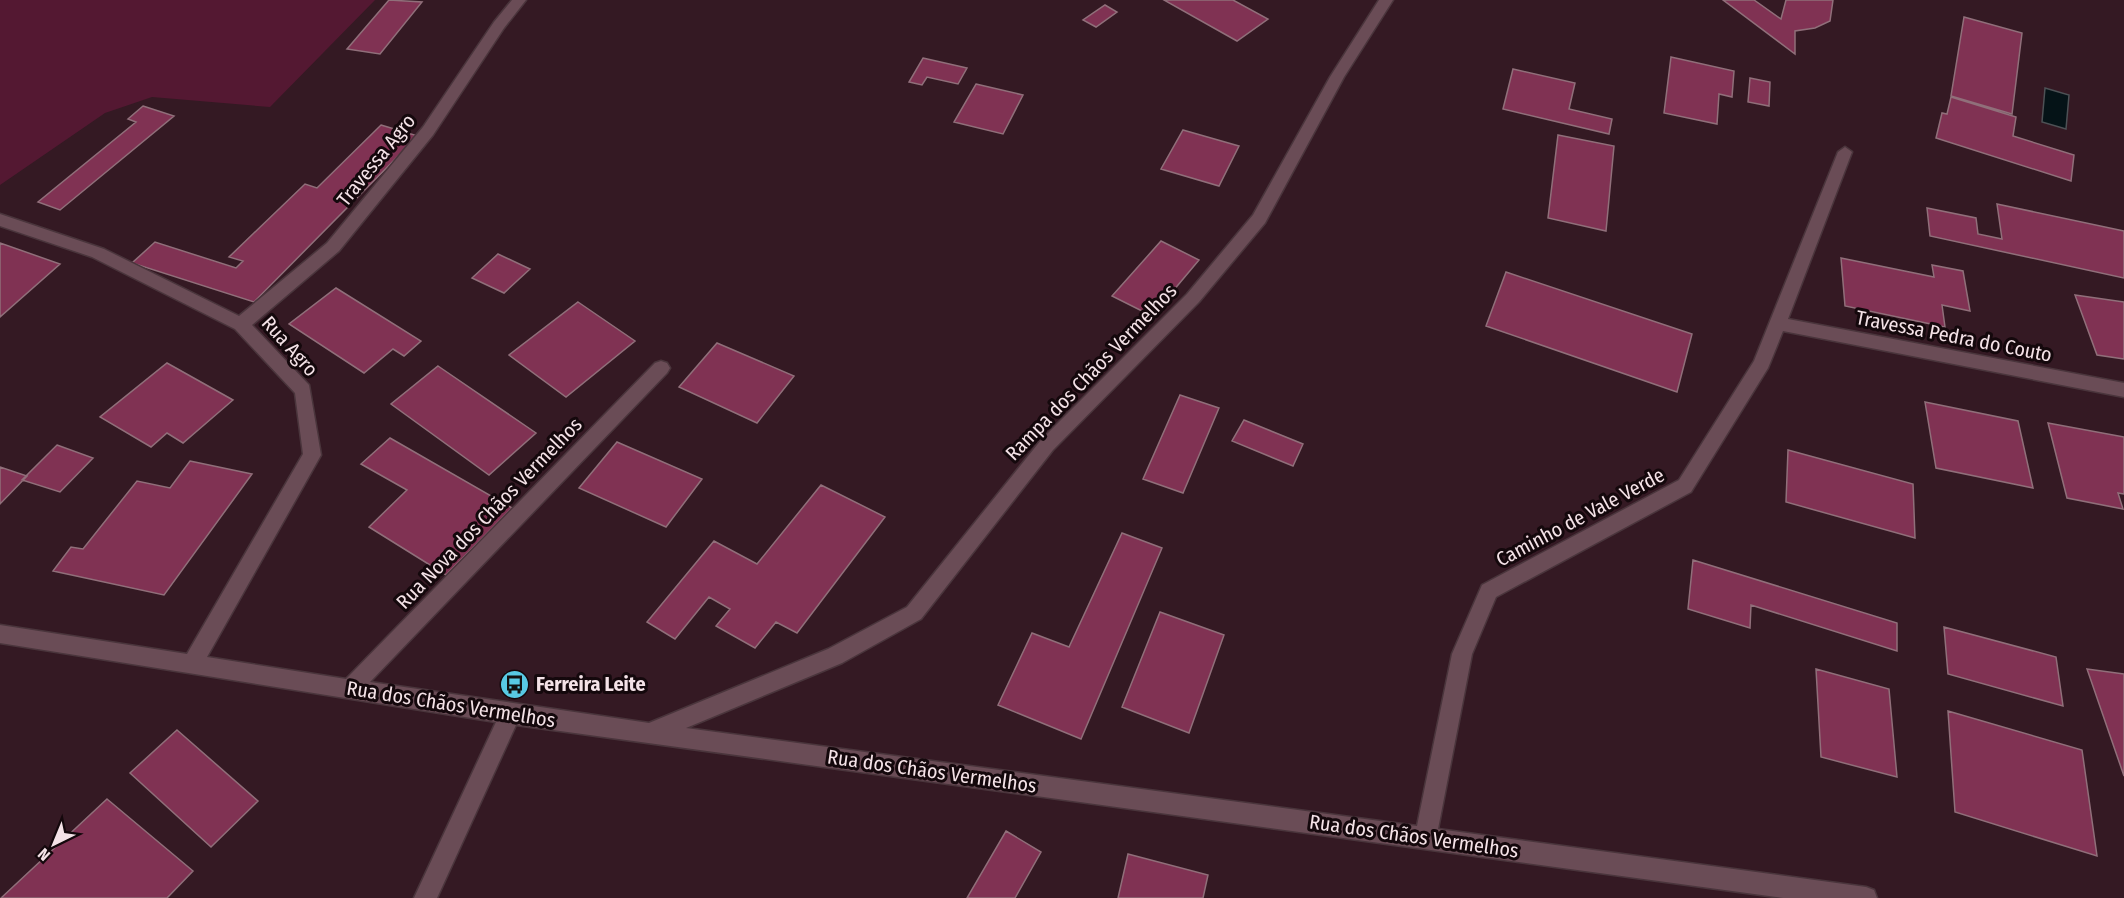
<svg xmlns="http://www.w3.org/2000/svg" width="2124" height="898" font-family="'Fira Sans Condensed',sans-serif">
  <rect width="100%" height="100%" fill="#341923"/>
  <path fill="#541832" d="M0 0H375L270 107 152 97 105 113 0 185Z"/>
  <path fill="#051317" stroke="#4d5155" stroke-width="1.5" d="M2045 88 2069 95 2066 129 2042 122Z"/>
  <path fill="#803253" stroke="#906f7a" stroke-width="1.5" d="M389 0 422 2 380 54 347 49Z
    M1164 0H1233L1268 19 1237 41Z
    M1723 0H1754L1781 19 1786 0H1833L1830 21 1815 28 1795 31V54Z
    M1105 5 1117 12 1096 27 1083 20Z
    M1964 17 2022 33 2012 114 1951 96Z
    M1671 57 1734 71 1732 97 1719 94 1717 124 1664 113Z
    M923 58 967 68 958 84 927 77 922 85 909 82Z
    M1513 69 1575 83 1569 109 1612 119 1609 134 1503 109Z
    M1750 78 1770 82 1769 106 1748 102Z
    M976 84 1023 95 1003 134 954 122Z
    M1951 97 2016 117 2013 136 2074 155 2071 181 1936 138 1942 113 1947 114Z
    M143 106 174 116 60 210 38 202 136 122 128 119Z
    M381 125 418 136 254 302 132 263 155 242 236 268 243 261 229 257 305 184 317 188Z
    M1183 130 1239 146 1219 186 1161 169Z
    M1558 135 1614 146 1606 231 1548 218Z
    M1997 204 2124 231V278L1930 236 1927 208 1976 218 1978 234 2002 239Z
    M1161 241 1199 260 1152 316 1112 296Z
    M0 243 60 264 0 317Z
    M498 254 530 269 504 293 472 278Z
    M1841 258 1934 277 1932 265 1963 271 1970 311 1942 305 1945 327 1845 306Z
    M1506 272 1692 334 1677 392 1486 326Z
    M336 288 421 341 404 356 393 349 364 373 289 324Z
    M2075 295 2124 302V359L2097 355Z
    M578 302 635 341 566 397 509 355Z
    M717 343 794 376 757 423 679 387Z
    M167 363 233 400 183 443 167 433 151 447 100 417Z
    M438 366 536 433 489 475 391 404Z
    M1180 395 1219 408 1183 493 1143 479Z
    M1925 402 2018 421 2033 488 1936 468Z
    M1244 420 1303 444 1293 466 1232 441Z
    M2048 423 2124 437V494L2118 493 2123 509 2067 498Z
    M390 438 512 508 446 575 369 527 407 490 361 464Z
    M617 442 702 479 666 527 579 488Z
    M57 445 93 458 60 492 22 480Z
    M1788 450 1913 484 1915 538 1786 502Z
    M190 461 252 474 164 595 53 571 71 547 83 549 137 481 170 488Z
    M0 467 27 476 0 504Z
    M821 485 885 517 797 633 776 622 755 648 716 626 730 609 709 597 675 639 647 622 714 541 757 564Z
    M1122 533 1162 548 1081 739 998 705 1032 633 1069 647Z
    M1693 560 1897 623V651L1751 605 1750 628 1688 609Z
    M1160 612 1224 635 1189 733 1122 707Z
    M1944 627 2056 657 2063 706 1948 674Z
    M1816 669 1889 689 1897 777 1821 757Z
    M2087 669 2124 674V776Z
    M1948 711 2082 750 2097 856 1955 812Z
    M177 730 258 801 211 847 130 773Z
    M107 799 193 871 167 898H1Z
    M1006 831 1041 852 1015 898H967Z
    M1128 854 1208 875 1203 898H1118Z"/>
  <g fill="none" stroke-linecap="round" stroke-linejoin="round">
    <defs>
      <path id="street" d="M512 0H526L504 28 433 135 339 251 252 325 309 385 321 455 207 657 346 679 655 363 661 361 667 363 670 368 667 373 370 682 649 723 828 649 907 607 1041 440 1187 294 1253 215 1330 77 1379 0H1393L1344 77 1265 223 1199 302 1053 450 921 619 842 663 686 728 1417 826 1452 654 1482 585 1679 480 1754 361 1838 152 1845 147 1852 152 1788 319 2124 383V397L1783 331 1768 368 1691 492 1496 597 1472 654 1438 829 1866 887 1874 890 1877 898H1783L516 725 437 898H414L496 722 0 643V625L187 654 303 454 295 393 235 329 92 257 0 226V214L104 249 239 316 327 243 423 127 494 22Z"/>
    </defs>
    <use href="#street" stroke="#4a353c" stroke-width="3"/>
    <use href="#street" fill="#6a4c56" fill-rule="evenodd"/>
  </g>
  <defs>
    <symbol id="bus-disc" viewBox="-11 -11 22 22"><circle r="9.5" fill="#58c9e4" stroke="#14080c"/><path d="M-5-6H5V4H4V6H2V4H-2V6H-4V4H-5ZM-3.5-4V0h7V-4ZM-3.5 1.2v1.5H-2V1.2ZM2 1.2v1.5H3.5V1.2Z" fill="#111"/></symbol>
  </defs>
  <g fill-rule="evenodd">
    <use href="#bus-disc" x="498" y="668" width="33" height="33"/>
  </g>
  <g text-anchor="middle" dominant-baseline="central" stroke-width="6" stroke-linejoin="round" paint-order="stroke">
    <g font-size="20" fill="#f4e2e7" stroke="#14080c">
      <text transform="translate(376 160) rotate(-51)">Travessa Agro</text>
      <text transform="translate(1954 336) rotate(11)">Travessa Pedra do Couto</text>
      <text transform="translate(290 346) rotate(48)">Rua Agro</text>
      <text transform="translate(1091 372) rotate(-46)">Rampa dos Chãos Vermelhos</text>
      <text transform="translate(489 513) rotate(-46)">Rua Nova dos Chãos Vermelhos</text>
      <text transform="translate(1580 517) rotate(-28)">Caminho de Vale Verde</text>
      <text transform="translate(451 704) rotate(9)">Rua dos Chãos Vermelhos</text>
      <text transform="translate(932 771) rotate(8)">Rua dos Chãos Vermelhos</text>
      <text transform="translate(1414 836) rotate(8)">Rua dos Chãos Vermelhos</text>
    </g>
    <g font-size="20" font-weight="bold" fill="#f4e2e7" stroke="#14080c" text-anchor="start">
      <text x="536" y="684">Ferreira Leite</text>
    </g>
  </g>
  <g transform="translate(54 844) rotate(223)" stroke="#14080c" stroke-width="4.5" paint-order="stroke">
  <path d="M0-4.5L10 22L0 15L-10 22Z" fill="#f4e2e7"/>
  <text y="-9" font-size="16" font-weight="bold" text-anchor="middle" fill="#f4e2e7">N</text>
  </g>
</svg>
